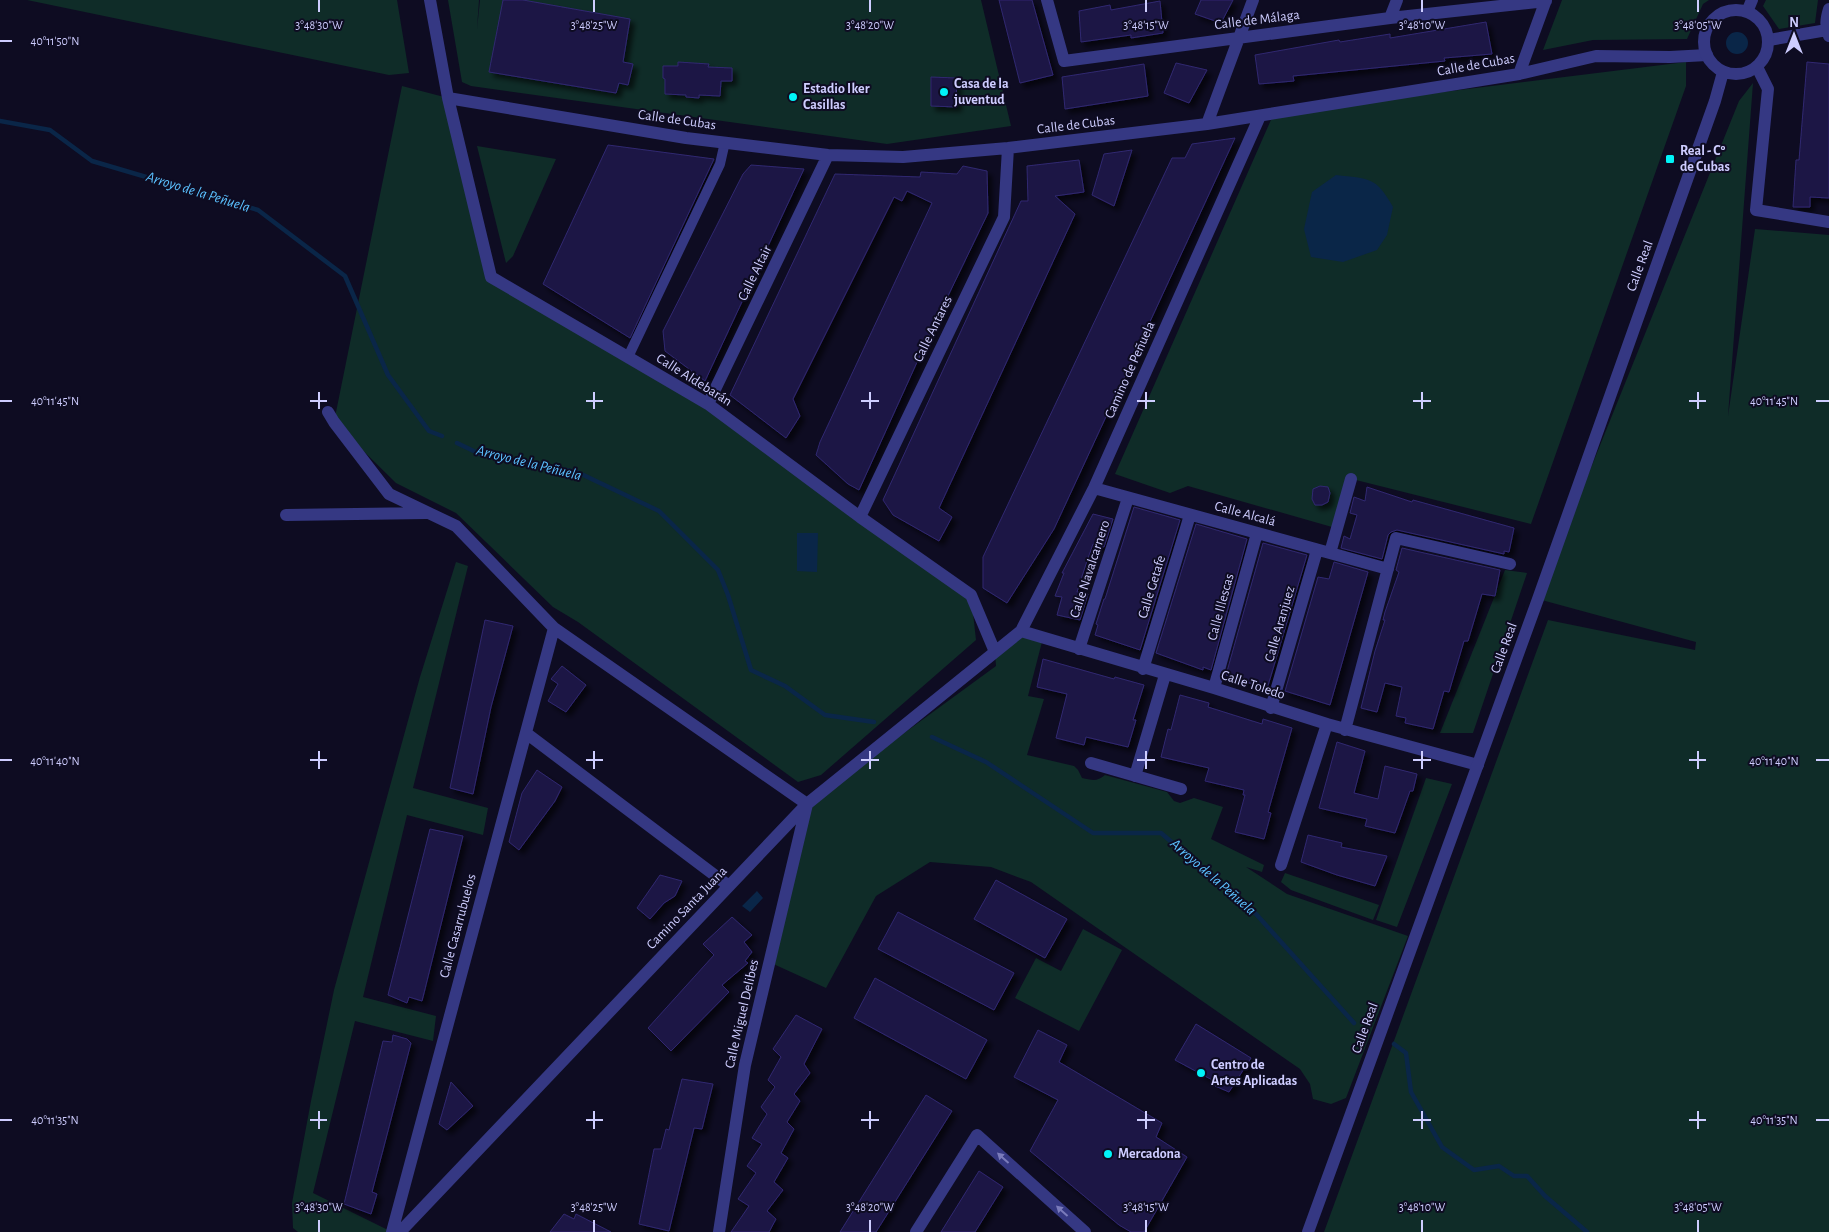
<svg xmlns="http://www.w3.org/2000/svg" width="1829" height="1232" font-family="'Alegreya Sans',sans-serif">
  <defs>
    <filter id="shadow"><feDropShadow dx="4.5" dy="4.5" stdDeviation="2.5" flood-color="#0009"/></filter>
  </defs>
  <rect width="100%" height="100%" fill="#0e0c22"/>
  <path fill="#0f2c28" d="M27 0H397L409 73 389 75Z
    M448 0H479L477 29 480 0H981L1011 126 887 144 471 86 462 82Z
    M1562 0H1709L1703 4 1687 39 1593 40 1543 50Z
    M1766 0H1818L1815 23 1779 29 1763 6Z
    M1686 62V86L1531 524 1352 479 1332 527 1188 486 1170 493 1115 474 1274 113Z
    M1753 83 1728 416 1755 229 1829 235V1232H1324L1548 620 1695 650 1696 642 1538 599 1739 101Z
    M402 86 448 98 491 277 708 404 971 595 976 640 821 775 798 782 578 622 553 607 456 513 396 483 334 422Z
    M477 146 556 159 513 256 506 263Z
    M456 562 468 566 413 788 488 808 483 835 407 815 363 997 436 1016 433 1041 355 1021 313 1193 388 1230V1232H298L293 1228 292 1203 311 1101 334 990 420 677Z
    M1505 570 1527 573 1473 733H1440Z
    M1021 631 1043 638 1028 696 1044 699 1027 755 1074 766 1078 770 1082 778C1092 780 1097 782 1105 775L1167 792 1174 801 1180 803 1194 798 1223 807 1211 839 1264 865 1262 872 1246 867 1287 894 1408 936 1346 1098 1331 1104 1313 1099 1310 1084 1300 1069 1031 882 991 867 930 862 876 896 826 988 769 962 807 804 996 666 995 652Z
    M1426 778 1452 784 1397 927 1376 920Z
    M1285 873 1379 905 1373 920 1291 890 1281 882Z
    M1083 929 1122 950 1079 1031 1015 998 1036 958 1061 971Z"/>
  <path fill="#0a2648" d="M1726 43a11 11 0 1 1 22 0a11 11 0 1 1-22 0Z
    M1336 175C1369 179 1376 176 1393 207L1387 235 1377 250 1343 262 1311 257 1304 229 1312 192Z
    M797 533H818L817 572 797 571Z
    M757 891 763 898 750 912 742 906Z"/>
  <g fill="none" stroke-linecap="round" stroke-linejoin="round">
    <path stroke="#0a2648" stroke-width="4.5" d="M0 121 50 130 92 161 258 210 345 276 388 375 429 431 442 436
      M457 443 482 455 577 472 659 511 718 570 728 595 751 670 785 686 825 715 874 722
      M932 737 986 762 1093 833H1161L1256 914 1354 1023
      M1394 1044 1406 1053 1411 1092 1442 1147 1474 1170 1499 1166 1514 1176H1527L1545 1196 1587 1232"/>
  </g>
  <path fill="#1d1744" stroke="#302871" filter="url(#shadow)" d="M503 0H523L630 19 623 62 633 64 628 85 619 83 616 93 489 72Z
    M999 0H1032L1053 75 1020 83Z
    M1201 0H1233L1221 23 1195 14Z
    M1160 1 1163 33 1131 38V35L1081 42 1079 11 1110 5 1111 10Z
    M1486 22 1492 54 1444 58 1445 61 1293 76 1294 81 1259 84 1255 55 1339 40 1340 42 1390 34V38Z
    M678 62 709 64 708 67 732 68V81H721L720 96 699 95V98L686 97V95L665 94V79L663 78V66H678Z
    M1807 62 1829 64V198L1810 197V207H1793L1796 160H1799Z
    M1176 63 1207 70 1189 103 1164 93Z
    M1144 64 1148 96 1065 109 1062 77Z
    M931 77 956 78 957 107 931 106Z
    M1235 138 1054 529 1007 603 983 588V557L1172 158H1185L1192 144Z
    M608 145 714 159 630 338 543 284Z
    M1132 150 1114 206 1092 195 1104 154Z
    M1079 160 1084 192 1055 196 1075 214 939 508 952 517 939 541 893 515 883 500 1021 201H1028L1027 166Z
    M751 165 804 169 705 381 665 351 663 331 743 174Z
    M963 166 987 171 988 213 933 327 859 490 848 484 816 455 820 442 932 203 907 191 902 201 894 197 793 399 800 416 786 438 730 395 835 174 920 177 921 172 957 174Z
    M1320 486 1328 487 1330 493 1328 502 1322 505H1315L1312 499 1313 489Z
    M1367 487 1412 502 1413 500 1514 528 1509 552 1504 551V554L1397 530 1391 532 1388 535 1382 559 1341 548 1344 536 1350 539 1357 515 1350 513 1354 497 1365 501Z
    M1134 507 1180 520 1140 650 1095 635 1098 625 1096 624 1104 599H1105Z
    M1093 514 1113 519 1104 547 1093 544 1086 564 1077 592 1088 594 1080 620 1057 615 1062 597 1055 596 1064 573H1062Z
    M1196 524 1247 539 1211 670 1203 667V670L1156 653Z
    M1263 543 1307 555 1267 689 1226 675Z
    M1402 548 1500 570 1495 596 1482 594 1468 641H1464L1449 692 1444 691 1433 729 1405 723 1406 718 1396 716 1402 687 1385 683 1377 712 1361 708 1375 651 1385 620H1383L1385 612 1399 572 1396 570Z
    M1334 562 1368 572 1330 705 1285 691 1318 577 1329 579Z
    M485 620 513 626 491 707 473 794 450 788Z
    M1043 659 1114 679 1115 677 1144 685 1133 720H1136L1128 747 1086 737 1084 745 1056 738 1067 694 1037 687Z
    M562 666 586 685 566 712 548 701 558 684 551 679Z
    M1180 695 1209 703 1208 707 1262 724 1263 719 1292 728 1268 812 1271 813 1264 839 1235 832 1245 795H1243L1244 790 1205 781 1209 768 1161 757 1168 729 1171 730Z
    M1337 742 1365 751 1354 793 1378 799 1385 766 1417 774 1413 791H1410L1395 833 1365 826 1367 819 1319 808Z
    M537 770 562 787 555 801 519 850 509 842 522 793Z
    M430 829 463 836 422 1001 409 997 407 1003 388 995Z
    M1308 835 1342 843 1341 847 1387 856 1375 886 1337 875 1301 862Z
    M660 875 682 881 675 896 664 903 650 919 637 908Z
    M996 880 1067 919 1045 958 974 919Z
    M898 912 1014 973 994 1010 878 949Z
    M732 917 752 935 744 942 752 952 745 961 748 963 722 985 729 992 671 1051 648 1028 714 955 703 944Z
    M875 978 987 1040 966 1079 854 1018Z
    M796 1015 822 1029 804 1064 810 1073 794 1094 800 1101 787 1122 794 1129 781 1153 788 1158 774 1182 783 1190 767 1211 776 1219 769 1232H731L749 1206 738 1199 756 1173 747 1166 762 1144 752 1138 767 1114 761 1107 775 1087 768 1080 781 1057 773 1049Z
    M1196 1024 1251 1058 1229 1092 1215 1086 1216 1082 1175 1060Z
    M1038 1030 1067 1045 1059 1062 1162 1123 1156 1137 1187 1157 1144 1232H1131L1119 1225 1030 1151 1058 1100 1014 1077Z
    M393 1035 407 1039 411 1043 372 1192 377 1194 371 1214 344 1204 383 1041 392 1042Z
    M682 1079 713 1084 702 1129 694 1128 669 1231 639 1224 654 1149H661L666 1129 669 1130Z
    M451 1082 473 1106 447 1130 439 1124Z
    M926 1095 952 1111 876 1232H840Z
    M979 1171 1003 1187 975 1232H941Z
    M564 1214 574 1219 576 1214 611 1232H550Z"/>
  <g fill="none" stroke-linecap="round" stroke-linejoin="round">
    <path stroke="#353883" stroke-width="10" d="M628 357 720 164 725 142"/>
    <path stroke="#353883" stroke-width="12" d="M430 0 448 98 491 277 708 404 860 517 971 595 995 652
      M1047 0 1064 61 1390 18 1546 1
      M1390 18 1397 0
      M1829 36C1825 26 1826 19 1829 9
      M1769 40 1827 30
      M1757 67 1768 89 1756 210 1829 222
      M1519 74 1546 0
      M448 98 686 138 828 155 903 157 1008 148 1207 124 1519 74 1596 56 1670 57 1707 55
      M1207 124 1253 0
      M708 404 828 155
      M328 412 334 422 389 494 456 526 554 628 807 804 745 1065 719 1232
      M1094 488 1388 569
      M286 515 426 513
      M860 517 1004 217 1008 148
      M1330 553 1351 479
      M1021 631 1214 688 1327 724 1478 765
      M1079 649 1128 498
      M1143 669 1190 515
      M1214 688 1257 533
      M1271 708 1317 550
      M1345 730 1396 538 1510 564
      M526 733 729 886
      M1091 763 1181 789
      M1135 776 1165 675
      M1281 865 1327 724
      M392 1232 554 628
      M400 1232 807 804 1021 631 1094 488 1260 116
      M916 1232 977 1135 1085 1232"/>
    <path stroke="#353883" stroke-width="12" d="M1704 42a32 32 0 1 1 64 0a32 32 0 1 1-64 0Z
      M1747 12 1752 0
      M1308 1232 1538 599 1715 101 1723 72"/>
  </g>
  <defs><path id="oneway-solid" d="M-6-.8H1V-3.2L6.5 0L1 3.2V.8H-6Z" transform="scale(1.25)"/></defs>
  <g fill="#7a7bbb">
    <use href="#oneway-solid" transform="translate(1003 1158) rotate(-138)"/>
    <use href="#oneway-solid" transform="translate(1062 1211) rotate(-138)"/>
  </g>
  <path fill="none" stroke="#cecdff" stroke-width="2" d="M319 0V12M594 0V12M870 0V12M1146 0V12M1422 0V12M1698 0V12M0 41H12M319 392V409M594 392V409M870 392V409M1146 392V409M1422 392V409M1698 392V409M0 401H12M310 401H327M586 401H603M861 401H879M1137 401H1155M1413 401H1431M1689 401H1706M1816 401H1829M319 751V769M594 751V769M870 751V769M1146 751V769M1422 751V769M1698 751V769M0 760H12M310 760H327M586 760H603M861 760H879M1137 760H1155M1413 760H1431M1689 760H1706M1816 760H1829M319 1111V1129M594 1111V1129M870 1111V1129M1146 1111V1129M1422 1111V1129M1698 1111V1129M0 1120H12M310 1120H327M586 1120H603M861 1120H879M1137 1120H1155M1413 1120H1431M1689 1120H1706M1816 1120H1829M319 1220V1232M594 1220V1232M870 1220V1232M1146 1220V1232M1422 1220V1232M1698 1220V1232"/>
  <g fill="#00f4f8" stroke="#0e0c22" stroke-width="2">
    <circle cx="944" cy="92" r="5"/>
    <circle cx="793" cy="97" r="5"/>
    <rect x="1665" y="154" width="10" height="10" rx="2.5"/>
    <circle cx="1201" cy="1073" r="5"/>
    <circle cx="1108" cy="1154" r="5"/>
  </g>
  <g text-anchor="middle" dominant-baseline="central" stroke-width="4" stroke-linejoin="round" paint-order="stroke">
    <g font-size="14" fill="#cecdff" stroke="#0e0c22">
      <text transform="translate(1257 20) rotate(-7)">Calle de Málaga</text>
      <text transform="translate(1476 65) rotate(-10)">Calle de Cubas</text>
      <text transform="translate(677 120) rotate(8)">Calle de Cubas</text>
      <text transform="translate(1076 125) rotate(-7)">Calle de Cubas</text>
      <text transform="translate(1640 266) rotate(-70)">Calle Real</text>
      <text transform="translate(755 273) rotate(-64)">Calle Altair</text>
      <text transform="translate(933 329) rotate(-64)">Calle Antares</text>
      <text transform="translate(1130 370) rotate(-66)">Camino de Peñuela</text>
      <text transform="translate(694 380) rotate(32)">Calle Aldebarán</text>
      <text transform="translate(1245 514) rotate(15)">Calle Alcalá</text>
      <text transform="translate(1090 569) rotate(-72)">Calle Navalcarnero</text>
      <text transform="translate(1152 587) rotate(-73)">Calle Getafe</text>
      <text transform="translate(1221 607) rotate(-75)">Calle Illescas</text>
      <text transform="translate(1280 624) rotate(-74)">Calle Aranjuez</text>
      <text transform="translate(1504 648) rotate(-70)">Calle Real</text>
      <text transform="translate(1253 685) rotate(18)">Calle Toledo</text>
      <text transform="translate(687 908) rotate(-46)">Camino Santa Juana</text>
      <text transform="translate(458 926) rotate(-75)">Calle Casarrubuelos</text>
      <text transform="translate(742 1014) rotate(-77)">Calle Miguel Delibes</text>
      <text transform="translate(1365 1028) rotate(-70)">Calle Real</text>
    </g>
    <g font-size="14" font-weight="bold" fill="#cecdff" stroke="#0e0c22" text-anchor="start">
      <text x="954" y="84">Casa de la<tspan x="954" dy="16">juventud</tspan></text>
      <text x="803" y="89">Estadio Iker<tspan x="803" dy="16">Casillas</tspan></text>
      <text x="1680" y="151">Real - Cº<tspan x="1680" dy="16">de Cubas</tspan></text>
      <text x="1211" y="1065">Centro de<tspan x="1211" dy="16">Artes Aplicadas</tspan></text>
      <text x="1118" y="1154">Mercadona</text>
    </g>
    <g font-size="15" font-style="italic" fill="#5bc1ff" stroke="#0e0c22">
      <text transform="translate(198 192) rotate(17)">Arroyo de la Peñuela</text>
      <text transform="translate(529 463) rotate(14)">Arroyo de la Peñuela</text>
      <text transform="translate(1213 877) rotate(41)">Arroyo de la Peñuela</text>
    </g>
  </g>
  <g font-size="12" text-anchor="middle" fill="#cecdff" stroke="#0e0c22" stroke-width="4" stroke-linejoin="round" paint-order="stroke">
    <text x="319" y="29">3°48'30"W</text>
    <text x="594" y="29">3°48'25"W</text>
    <text x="870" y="29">3°48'20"W</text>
    <text x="1146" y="29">3°48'15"W</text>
    <text x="1422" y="29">3°48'10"W</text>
    <text x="1698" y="29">3°48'05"W</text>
    <text x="55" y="45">40°11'50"N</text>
    <text x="55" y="405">40°11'45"N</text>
    <text x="1774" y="405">40°11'45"N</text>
    <text x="55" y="765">40°11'40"N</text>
    <text x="1774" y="765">40°11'40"N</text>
    <text x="55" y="1124">40°11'35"N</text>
    <text x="1774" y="1124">40°11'35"N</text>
    <text x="319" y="1211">3°48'30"W</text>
    <text x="594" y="1211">3°48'25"W</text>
    <text x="870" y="1211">3°48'20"W</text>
    <text x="1146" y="1211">3°48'15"W</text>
    <text x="1422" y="1211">3°48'10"W</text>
    <text x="1698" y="1211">3°48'05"W</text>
  </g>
  <g transform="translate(1794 35)" stroke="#0e0c22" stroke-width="4" paint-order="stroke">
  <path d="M0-4L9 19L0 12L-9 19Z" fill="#cecdff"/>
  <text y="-8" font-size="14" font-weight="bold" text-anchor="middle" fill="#cecdff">N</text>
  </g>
</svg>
